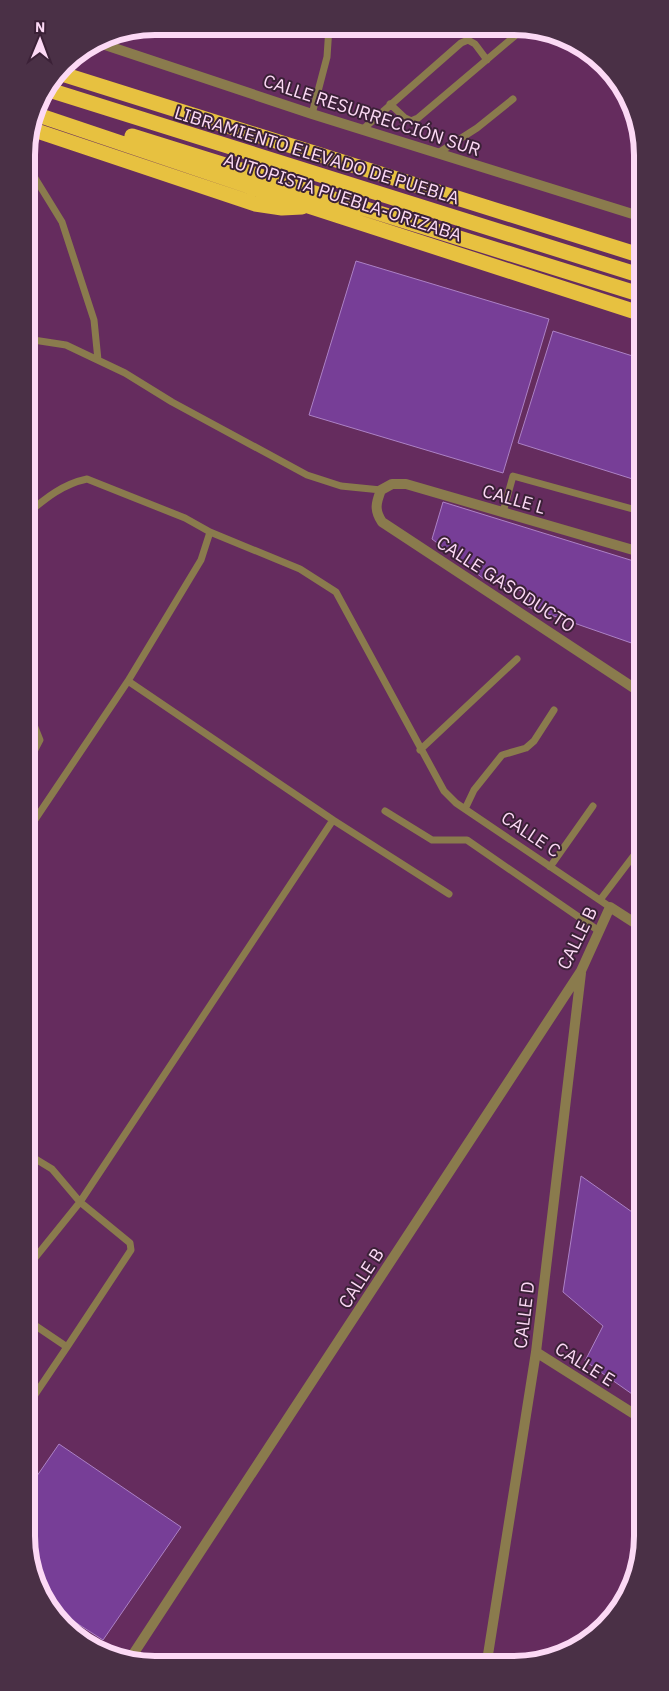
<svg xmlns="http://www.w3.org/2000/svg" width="669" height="1691" font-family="'IBM Plex Sans',sans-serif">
  <rect width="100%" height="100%" fill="#652c5e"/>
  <path fill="#773e97" stroke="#ac81c5" d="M356 261 549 319 503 473 309 415Z
    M553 331 639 358V481L518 443Z
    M443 502 640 563V646L528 607 531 594 484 579 432 539Z
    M581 1176 642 1219V1401L585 1361 603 1326 563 1292Z
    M59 1444 181 1527 103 1640 53 1608 31 1569 30 1486Z"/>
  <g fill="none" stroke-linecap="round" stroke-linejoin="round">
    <path stroke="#8a7b4d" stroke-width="7" d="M390 104 405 118 411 121 418 118 523 29
      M312 114 327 57 329 27
      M362 130 461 43 468 40 475 44 487 60
      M438 153 477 128 513 99
      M27 165 62 222 94 320 98 360
      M27 339 66 345 125 373 172 402 307 475 341 486 381 490
      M503 512 513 476 640 511
      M28 513C46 498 63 484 87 479L185 518 210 532 201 560 128 681 28 830
      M210 532 300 569 336 592 444 791 456 803 610 907
      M128 681 333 820 449 894
      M632 686 640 673
      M28 717 32 720 40 740 28 763
      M420 750 517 659
      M465 809 474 790 502 755 526 748 534 741 554 710
      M385 811 432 840H467L599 931
      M550 867 593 806
      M600 900 638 850
      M29 1155 52 1169 80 1202 30 1264
      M30 1322 67 1347 131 1250 130 1243 80 1202 333 820
      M30 1402 67 1347"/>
    <path stroke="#8a7b4d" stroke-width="10" d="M96 42 312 114 639 216
      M640 552 406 484H392L381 490C376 503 374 510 382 522L640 692
      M536 1352 642 1419
      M487 1661 536 1352 581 973
      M128 1662 581 971 610 907 641 927"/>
    <path stroke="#e7c140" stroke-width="15" d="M59 73 639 255
      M46 89 639 275
      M35 114 308 206 639 313
      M31 129 255 204 282 208 302 207
      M132 136 639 294"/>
  </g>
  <g text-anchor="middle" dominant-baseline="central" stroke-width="4" stroke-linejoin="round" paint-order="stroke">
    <g font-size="18" fill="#fcd9f5" stroke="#3b2137">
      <text transform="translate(372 115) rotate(18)">CALLE RESURRECCIÓN SUR</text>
      <text transform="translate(317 155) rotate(17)">LIBRAMIENTO ELEVADO DE PUEBLA</text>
      <text transform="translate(343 197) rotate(18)">AUTOPISTA PUEBLA-ORIZABA</text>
      <text transform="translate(514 499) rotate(16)">CALLE L</text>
      <text transform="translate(506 584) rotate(33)">CALLE GASODUCTO</text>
      <text transform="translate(531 834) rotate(34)">CALLE C</text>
      <text transform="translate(577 938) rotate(-64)">CALLE B</text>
      <text transform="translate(361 1278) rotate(-57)">CALLE B</text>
      <text transform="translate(524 1315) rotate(-83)">CALLE D</text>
      <text transform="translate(585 1364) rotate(32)">CALLE E</text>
    </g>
  </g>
  <path d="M0 0H669V1691H0ZM155 35H514A120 120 0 0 1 634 155V1536A120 120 0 0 1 514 1656H155A120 120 0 0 1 35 1536V155A120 120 0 0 1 155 35Z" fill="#4a3046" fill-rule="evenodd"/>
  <path fill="none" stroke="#fcd9f5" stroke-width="6" d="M155 35H514A120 120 0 0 1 634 155V1536A120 120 0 0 1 514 1656H155A120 120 0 0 1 35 1536V155A120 120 0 0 1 155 35Z"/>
  <g transform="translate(40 40) rotate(1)" stroke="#3b2137" stroke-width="4" paint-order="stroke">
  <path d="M0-4L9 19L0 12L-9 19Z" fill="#fcd9f5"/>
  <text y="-8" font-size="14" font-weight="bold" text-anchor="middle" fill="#fcd9f5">N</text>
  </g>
</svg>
